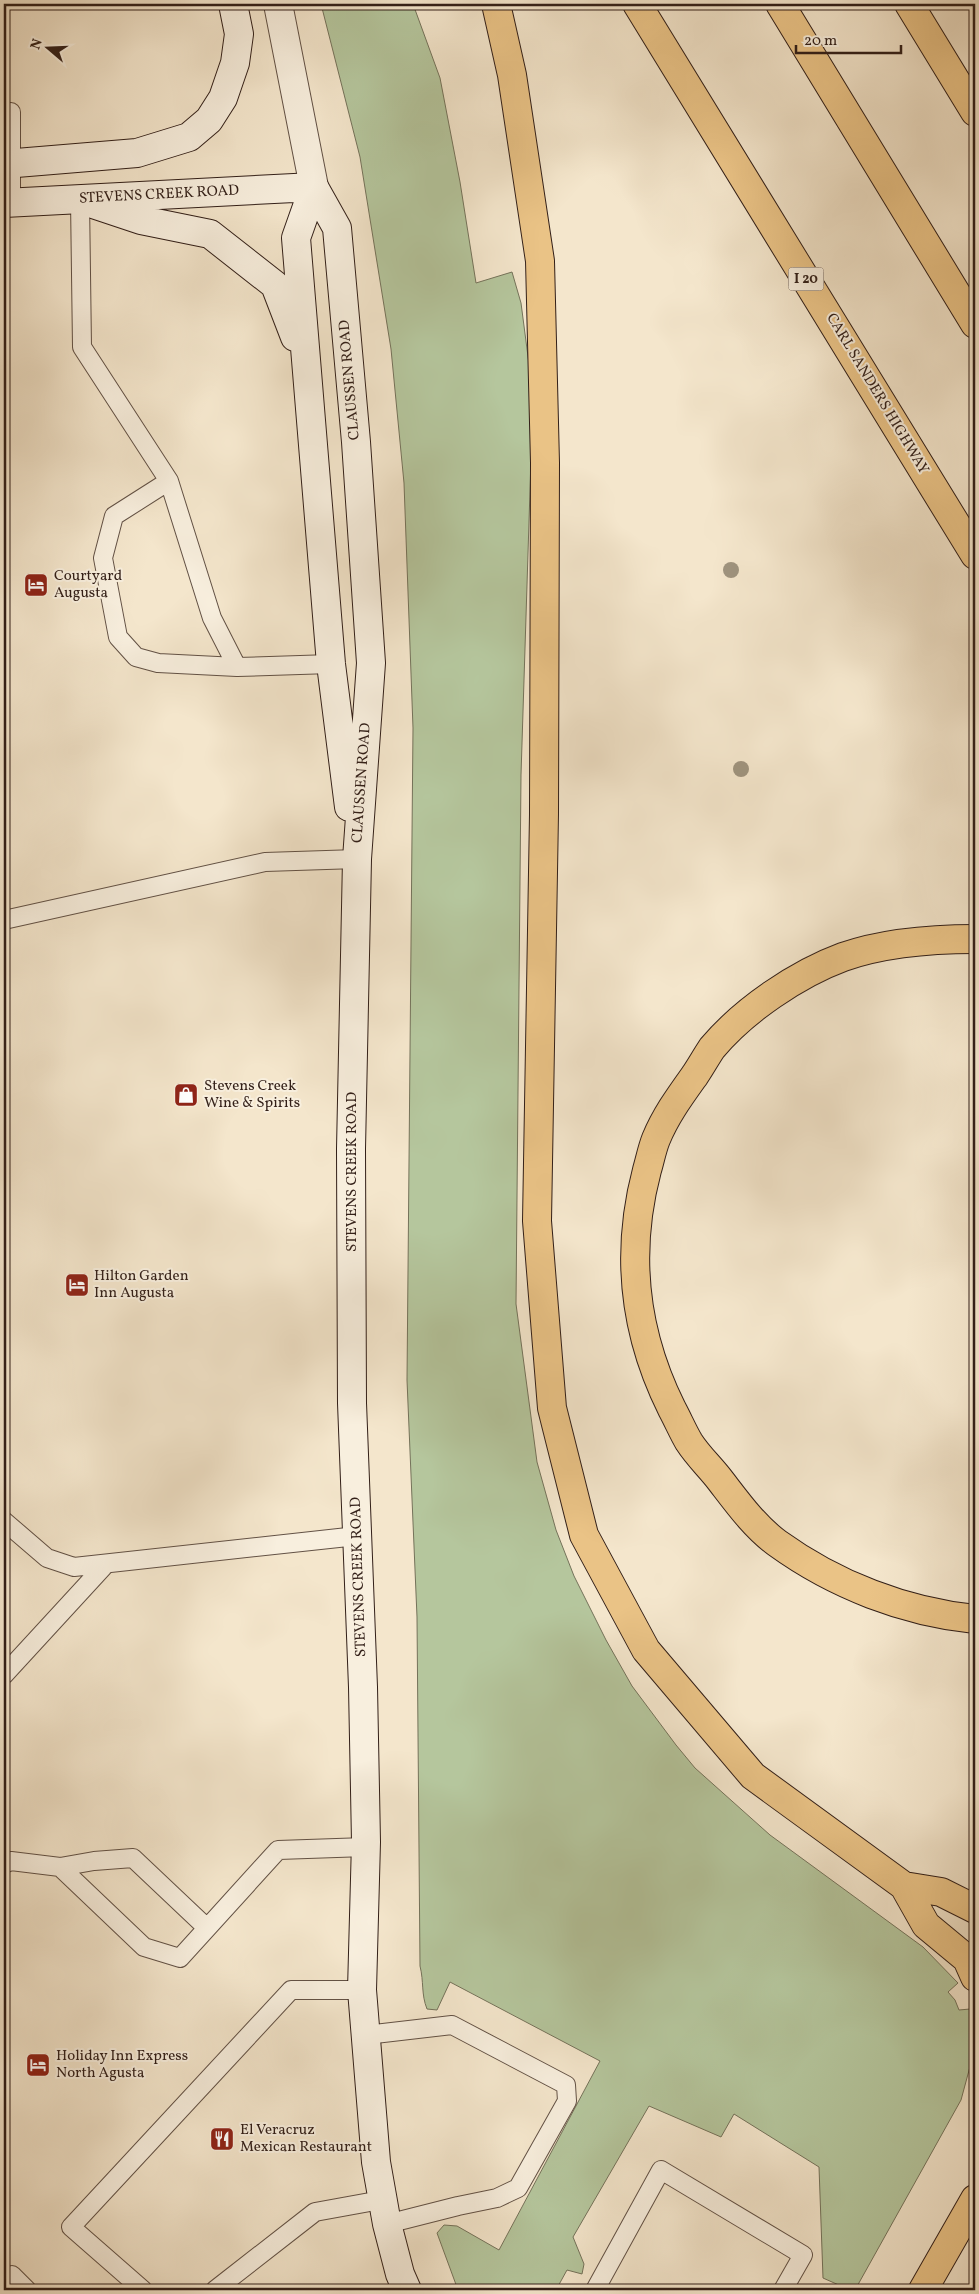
<svg xmlns="http://www.w3.org/2000/svg" width="979" height="2294" font-family="Vollkorn,serif">
  <rect width="100%" height="100%" fill="#f4e6cc"/>
  <filter id="stains"><feTurbulence type="fractalNoise" baseFrequency=".004" numOctaves="4"/><feColorMatrix values="0 0 0 0 .2 0 0 0 0 .09 0 0 0 0 .02 0 0 0 .5 -.17"/></filter>
  <radialGradient id="worn" r=".72"><stop offset=".6" stop-color="#630" stop-opacity="0"/><stop offset="1" stop-color="#630" stop-opacity=".3"/></radialGradient>
  <path fill="#b5c69d" stroke="#74725a" d="M321 4H413L440 78 460 182 476 283 512 272 521 303 533 395 521 775 516 1304 537 1462 556 1530 574 1576 606 1640 632 1686 676 1745 695 1768 770 1835 923 1947 958 1983 948 1992 955 2000 959 2010 970 2009 971 2063 961 2100 855 2290H850L823 2278 819 2167 734 2114 721 2137 649 2106 573 2237 584 2264 582 2274 567 2270 556 2290H458L437 2233 444 2225 457 2226 499 2250 600 2061 450 1982 437 2010 427 2009C421 1994 424 1982 420 1966L417 1617 407 1380 413 728 404 483 391 349 360 157Z"/>
  <g fill="none" stroke-linecap="round" stroke-linejoin="round">
    <defs>
      <path id="lane" d="M80 200 82 347 169 481 212 618 237 667
        M11 203V112
        M169 481 114 516 103 558 118 637 136 657 158 663 237 667 331 664
        M4 920 265 862 357 859
        M4 1521 47 1558 74 1567 357 1536
        M4 1675 106 1564
        M4 1864 11 1861 60 1867 94 1861 133 1858 207 1928
        M60 1867 144 1947 180 1958 278 1850 366 1847
        M366 2035 452 2025 566 2085 567 2101 518 2188 497 2198 458 2206 387 2224
        M12 2275 27 2290
        M143 2290 71 2227 291 1990H362
        M215 2290 315 2212 381 2200
        M595 2290 661 2170 803 2255 783 2290"/>
      <path id="street" d="M278 4 314 187"/>
      <path id="secondary" d="M4 164 137 153 189 137 209 120 223 98 235 63 239 34 233 4
        M314 187 337 228 356 442 371 663 357 859 351 1149 352 1403 363 1687 366 1842 362 1990 376 2162 387 2224 400 2274 407 2290
        M314 187 296 238 331 664 349 807
        M4 203 314 187
        M93 204 141 220 210 234 275 285 295 337"/>
      <path id="primary" d="M923 2290 975 2199"/>
      <path id="highway" d="M496 4 512 75 540 261 545 463 544 814 537 1221 552 1408 584 1535 646 1650 753 1776 904 1886 941 1892 975 1909
        M637 4 975 555
        M780 4 975 324
        M909 4 975 112
        M975 939C933 939 883 943 843 957 797 974 744 1010 712 1048 706 1057 701 1066 695 1075 680 1096 666 1115 656 1139 652 1149 650 1160 647 1170 625 1253 634 1333 672 1409 678 1420 683 1432 689 1442 698 1456 710 1467 720 1480 737 1502 754 1526 777 1543 835 1585 905 1612 975 1619
        M904 1886 926 1925 967 1959 975 1977"/>
    </defs>
    <use href="#lane" stroke="#625145" stroke-width="20"/>
    <use href="#street" stroke="#625145" stroke-width="30"/>
    <use href="#secondary" stroke="#321f18" stroke-width="30"/>
    <use href="#primary" stroke="#321f18" stroke-width="30"/>
    <use href="#highway" stroke="#321f18" stroke-width="30"/>
    <use href="#lane" stroke="#f8efde" stroke-width="18"/>
    <use href="#street" stroke="#f8efde" stroke-width="28"/>
    <use href="#secondary" stroke="#f8efde" stroke-width="28"/>
    <use href="#primary" stroke="#eac386" stroke-width="28"/>
    <use href="#highway" stroke="#eac386" stroke-width="28"/>
  </g>
  <g fill="#9f947f">
    <circle cx="731" cy="570" r="8"/>
    <circle cx="741" cy="769" r="8"/>
  </g>
  <defs>
    <symbol id="hotel-square" viewBox="-11 -11 22 22"><rect x="-9" y="-9" width="18" height="18" rx="4" fill="#8f2418" stroke="#f8efde"/><path d="M-6-4.5h1.5V1H6V5H4.5V3h-9V5H-6ZM-4 0a1.8 1.8 0 1 1 3.6 0ZM.5 0V-2.5h3Q6-2.5 6 0Z" fill="#fff"/></symbol>
    <symbol id="shop-square" viewBox="-11 -11 22 22"><rect x="-9" y="-9" width="18" height="18" rx="4" fill="#8f2418" stroke="#f8efde"/><path d="M-5-2.5h2.3a2.7 3.5 0 0 1 5.4 0H5L5.5 6h-11ZM-1.5-2.5h3a1.5 2.3 0 0 0-3 0Z" fill="#fff"/></symbol>
    <symbol id="restaurant-square" viewBox="-11 -11 22 22"><rect x="-9" y="-9" width="18" height="18" rx="4" fill="#8f2418" stroke="#f8efde"/><path d="M-5-6h1v4h1v-4h1v4h1v-4h1v5L-1.5 .5V6h-2V.5L-5-1ZM5-6V6H3V1.5H1.5Q1.5-4 5-6Z" fill="#fff"/></symbol>
  </defs>
  <g fill-rule="evenodd">
    <use href="#hotel-square" x="22" y="571" width="28" height="28"/>
    <use href="#shop-square" x="172" y="1081" width="28" height="28"/>
    <use href="#hotel-square" x="63" y="1271" width="28" height="28"/>
    <use href="#hotel-square" x="24" y="2051" width="28" height="28"/>
    <use href="#restaurant-square" x="208" y="2125" width="28" height="28"/>
  </g>
  <g text-anchor="middle" dominant-baseline="central" stroke-width="4" stroke-linejoin="round" paint-order="stroke">
    <rect fill="#f8efde" stroke="#6d5d53" stroke-width="1" x="788.5" y="267.5" width="35" height="23" rx="4"/>
    <g font-size="14" font-weight="bold" fill="#321f18">
      <text x="806" y="279">I 20</text>
    </g>
    <g font-size="15" fill="#321f18" stroke="#f8efde">
      <text transform="translate(159 195) rotate(-3)">STEVENS CREEK ROAD</text>
      <text transform="translate(350 380) rotate(-95)">CLAUSSEN ROAD</text>
      <text transform="translate(877 394) rotate(59)">CARL SANDERS HIGHWAY</text>
      <text transform="translate(362 783) rotate(-86)">CLAUSSEN ROAD</text>
      <text transform="translate(352 1172) rotate(-90)">STEVENS CREEK ROAD</text>
      <text transform="translate(359 1577) rotate(-92)">STEVENS CREEK ROAD</text>
    </g>
    <g font-size="15" fill="#321f18" stroke="#f8efde" text-anchor="start">
      <text x="54" y="576">Courtyard<tspan x="54" dy="17">Augusta</tspan></text>
      <text x="204" y="1086">Stevens Creek<tspan x="204" dy="17">Wine &amp; Spirits</tspan></text>
      <text x="94" y="1276">Hilton Garden<tspan x="94" dy="17">Inn Augusta</tspan></text>
      <text x="56" y="2056">Holiday Inn Express<tspan x="56" dy="17">North Agusta</tspan></text>
      <text x="240" y="2130">El Veracruz<tspan x="240" dy="17">Mexican Restaurant</tspan></text>
    </g>
  </g>
  <rect width="979" height="2294" fill="none" stroke="#f4e6cc" stroke-width="20"/>
  <rect x="5" y="5" width="969" height="2284" fill="none" stroke="#321f18" stroke-width="2.5"/>
  <rect x="10" y="10" width="959" height="2274" fill="none" stroke="#321f18"/>
  <g transform="translate(48 48) rotate(289)" stroke="#f8efde" stroke-width="4" paint-order="stroke">
  <path d="M0-4L9 19L0 12L-9 19Z" fill="#321f18"/>
  <text y="-8" font-size="14" font-weight="bold" text-anchor="middle" fill="#321f18">N</text>
  </g>
  <path d="M796 45v8h105v-8" fill="none" stroke="#321f18" stroke-width="2.5"/>
  <text x="804" y="45" font-size="15" fill="#321f18" stroke="#f8efde" stroke-width="4" paint-order="stroke">20 m</text>
  <rect width="100%" height="100%" filter="url(#stains)"/>
  <rect width="100%" height="100%" fill="url(#worn)"/>
</svg>
